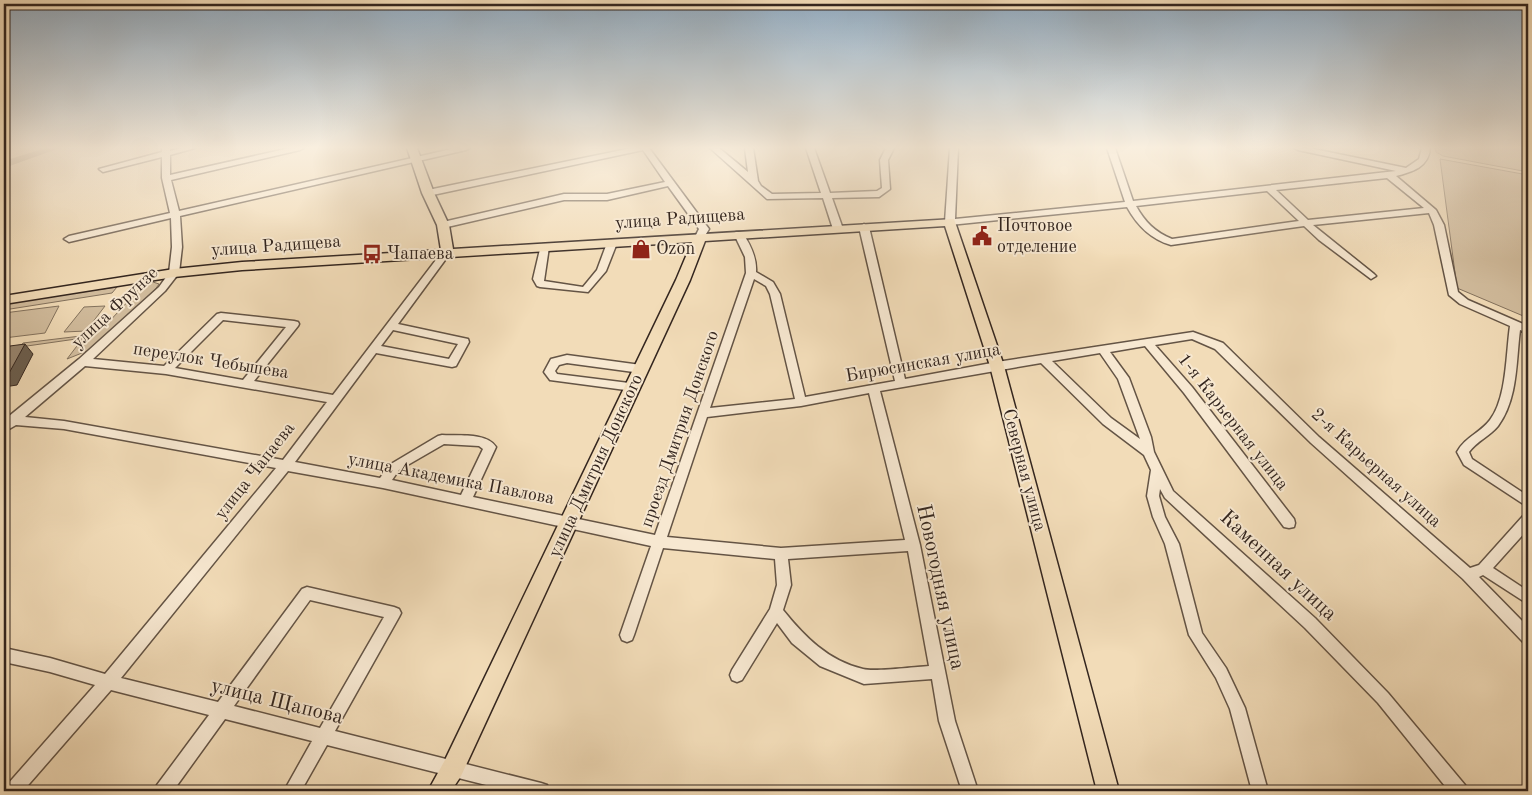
<svg xmlns="http://www.w3.org/2000/svg" width="1532" height="795" font-family="'Old Standard TT',serif">
  <rect width="100%" height="100%" fill="#f2dcb8"/>
  <filter id="stains"><feTurbulence type="fractalNoise" baseFrequency=".004" numOctaves="4"/><feColorMatrix values="0 0 0 0 .2 0 0 0 0 .09 0 0 0 0 .02 0 0 0 .5 -.17"/></filter>
  <radialGradient id="worn" r=".72"><stop offset=".6" stop-color="#630" stop-opacity="0"/><stop offset="1" stop-color="#630" stop-opacity=".3"/></radialGradient>
  <path fill="#d2bd9e" stroke="#83725e" d="M1435 148H1528V172L1443 156 1436 152Z
    M1440 159 1528 175V318L1457 288Z
    M153 282 159 284 152 294 87 351 67 359 83 338 20 347 23 343 89 335 105 326 145 283Z
    M117 287 112 293 4 310V303Z
    M59 306 45 333 4 338V313Z
    M105 306 86 331 64 332 84 307Z"/>
  <g fill="none" stroke-linecap="round" stroke-linejoin="round">
    <path fill="#b19e84" fill-rule="evenodd" d="M45 148H60L4 168V161Z"/>
    <defs>
      <path id="minor" d="M162 148H170V151L181 148H195L170 155V175L290 148H304L300 150 171 180 179 211 456 148H470L466 150 180 216 182 247 179 273 165 291 93 359 164 366 217 314 221 313 294 321 298 322 299 324 298 326 254 381 333 395 442 252H448V256L398 324 468 339 469 342 456 366 452 367 376 353 295 462 380 478 391 464 438 436 442 435C457 436 487 432 496 447L473 497 655 535 746 273 745 257 734 234 736 232H742C750 244 757 257 756 272L773 282 780 294 805 397 895 381 859 227 864 224 869 227 905 379 997 362 1193 332 1223 343 1319 437 1470 568 1479 565 1523 516 1528 515V529L1493 568 1528 591V604L1483 575 1479 577 1528 627V644L1523 642 1463 579 1311 443 1215 349 1192 339 1155 345 1192 387 1294 519 1295 523 1294 527 1289 528 1284 527 1184 393 1145 346 1110 352 1129 378 1151 437 1154 452 1173 491 1315 618 1388 693 1465 785 1467 791H1449L1378 703 1305 628 1165 498 1160 489 1159 496 1165 517 1179 544 1202 633 1226 668 1245 708 1268 791H1252L1230 709 1216 678 1189 635 1165 544 1153 517 1147 496 1151 470 1144 455 1103 424 1041 363 880 391 920 545 955 721 978 791H962L939 721 932 679 864 684 820 666 792 643 777 623 742 680 737 682 732 680 730 675 732 670 770 609 777 585 775 559 663 548 634 635 632 640 627 642 622 640 620 635 651 546 383 488 288 471 121 678 218 702 302 589 307 587 394 607 399 609 401 613 399 617 335 731 541 783 547 785 549 791H510L327 745 301 791H284L312 741 225 719 173 791H155L157 785 209 715 111 690 23 791H5L7 785 95 685 50 672 4 662V648L50 658 105 674 276 468 64 429 16 425 4 432V422L8 417 79 359 159 287 169 273 172 247 171 218 69 242 64 239 69 236 170 213 162 178V157L103 172 99 169 162 152ZM754 279 766 286 770 294 795 399 710 408ZM223 320 286 327 243 380 175 368ZM393 330 458 344 449 359 381 346ZM1100 353 1118 379 1140 439 1111 418 1052 361ZM85 366 166 374 327 402 283 460 64 421 25 417ZM869 393 905 540 781 548 667 537 707 417 801 406ZM444 444 479 446 483 449 461 495 392 480 399 470ZM908 551 929 666C914 667 874 672 863 669 828 661 804 636 783 610L791 585 788 559ZM310 600 384 617 320 728 234 706Z
        M632 148H649L709 229 703 239 700 240 695 237 699 229 668 186 607 200H564L443 228 438 225 443 222 564 194H607L665 182 643 150 428 196 424 193 428 190Z
        M710 148H719L748 172 745 148H753L758 181 761 186 772 194 821 193 806 148H814L830 193 877 191 882 188 880 160 886 148H894L888 160 890 189 879 197 832 198 843 229 838 232 833 229 823 198 767 199Z
        M950 148H958L955 219 1125 202 1107 148H1115L1133 201 1396 171 1298 150 1294 148H1309L1406 168 1419 159 1422 148H1430C1429 167 1412 172 1396 176L1436 210 1444 225 1458 292 1468 300 1528 326V333L1520 330C1516 361 1518 399 1498 426 1490 436 1477 441 1469 452L1472 459 1528 496V507L1464 465 1457 452C1465 437 1480 433 1490 420 1507 398 1506 353 1510 326L1460 304 1449 295 1434 225 1429 213 1313 225 1374 274 1376 276 1371 279 1319 240 1304 226 1171 245C1150 239 1137 225 1127 207L950 225 945 222ZM1387 178 1424 208 1308 220 1276 190ZM1267 191 1299 221 1172 239C1155 232 1145 222 1136 206Z
        M612 240 617 243 606 271 588 292 540 287 537 286 533 279 541 245H547L549 247 544 281 583 287 597 270 607 243Z
        M567 355 641 365 646 369 641 373 567 363 559 365 555 371 557 374 637 384 639 387 633 391 550 380 544 372 551 359Z"/>
      <path id="major" d="M407 148H417L434 193 449 225 453 249 954 219 1004 366 1119 791H1097L990 366 945 226 705 241 690 280 461 776 451 791H428L445 760 676 280 692 242 242 270 174 277 4 304V296L174 269 242 262 441 250 437 225 422 193Z"/>
    </defs>
    <use href="#minor" stroke="#645445" stroke-width="3"/>
    <use href="#major" stroke="#34261f" stroke-width="3"/>
    <use href="#minor" fill="#f7e8d1" fill-rule="evenodd"/>
    <use href="#major" fill="#f2dcb8" fill-rule="evenodd"/>
  </g>
  <path fill="#6a5d4e" stroke="#34261f" d="M25 344 33 354 17 385 4 387V376Z"/>
  <path fill="#97856f" stroke="#34261f" d="M25 344 8 375 4 376V358L10 346Z"/>
  <linearGradient id="sky" x2="0" y2="1"><stop stop-color="#92abc0"/><stop offset="0.57" stop-color="#f9efdf"/><stop offset="1" stop-color="#f9efdf" stop-opacity="0"/></linearGradient>
  <rect width="1532" height="259" fill="url(#sky)"/>
  <defs>
    <symbol id="civic-bare" viewBox="-9 -9 18 18"><path d="M-.6-6.5H3V-4.5H.6V-3L4-1V1h2V6H-6V1h2V-1L-.6-3ZM-1.2 2.5V6h2.4V2.5Z" fill="#8f2418" stroke="#f7e8d1" stroke-width="2.5" paint-order="stroke"/></symbol>
    <symbol id="shop-bare" viewBox="-9 -9 18 18"><path d="M-5-2.5h2.3a2.7 3.5 0 0 1 5.4 0H5L5.5 6h-11ZM-1.5-2.5h3a1.5 2.3 0 0 0-3 0Z" fill="#8f2418" stroke="#f7e8d1" stroke-width="2.5" paint-order="stroke"/></symbol>
    <symbol id="bus-bare" viewBox="-9 -9 18 18"><path d="M-5-6H5V4H4V6H2V4H-2V6H-4V4H-5ZM-3.5-4V0h7V-4ZM-3.5 1.2v1.5H-2V1.2ZM2 1.2v1.5H3.5V1.2Z" fill="#8f2418" stroke="#f7e8d1" stroke-width="2.5" paint-order="stroke"/></symbol>
  </defs>
  <g fill-rule="evenodd">
    <use href="#civic-bare" x="968" y="222" width="28" height="28"/>
    <use href="#shop-bare" x="627" y="235" width="28" height="28"/>
    <use href="#bus-bare" x="358" y="240" width="28" height="28"/>
  </g>
  <g text-anchor="middle" dominant-baseline="central" stroke-width="4" stroke-linejoin="round" paint-order="stroke">
    <g font-size="18" fill="#34261f" stroke="#f7e8d1">
      <text transform="translate(680 219) rotate(-4)">улица Радищева</text>
      <text transform="translate(276 246) rotate(-4)">улица Радищева</text>
      <text transform="translate(115 308) rotate(-43)">улица Фрунзе</text>
      <text transform="translate(211 361) rotate(9)">переулок Чебышева</text>
      <text transform="translate(923 363) rotate(-10)">Бирюсинская улица</text>
      <text transform="translate(1233 422) rotate(52)">1-я Карьерная улица</text>
      <text transform="translate(680 429) rotate(-71)">проезд Дмитрия Донского</text>
      <text transform="translate(596 466) rotate(-65)">улица Дмитрия Донского</text>
      <text transform="translate(1376 468) rotate(42)">2-я Карьерная улица</text>
      <text transform="translate(1024 470) rotate(75)">Северная улица</text>
      <text transform="translate(255 471) rotate(-52)">улица Чапаева</text>
      <text transform="translate(451 479) rotate(11)">улица Академика Павлова</text>
    </g>
    <g font-size="18" fill="#34261f" stroke="#f7e8d1" text-anchor="start">
      <text x="997" y="226">Почтовое<tspan x="997" dy="21">отделение</tspan></text>
      <text x="656" y="249">Ozon</text>
      <text x="387" y="254">Чапаева</text>
    </g>
    <g font-size="21" fill="#34261f" stroke="#f7e8d1">
      <text transform="translate(1278 566) rotate(43)">Каменная улица</text>
      <text transform="translate(940 587) rotate(78)">Новогодняя улица</text>
      <text transform="translate(277 702) rotate(14)">улица Щапова</text>
    </g>
  </g>
  <rect width="1532" height="795" fill="none" stroke="#f2dcb8" stroke-width="20"/>
  <rect x="5" y="5" width="1522" height="785" fill="none" stroke="#34261f" stroke-width="2.5"/>
  <rect x="10" y="10" width="1512" height="775" fill="none" stroke="#34261f"/>
  <rect width="100%" height="100%" filter="url(#stains)"/>
  <rect width="100%" height="100%" fill="url(#worn)"/>
</svg>
